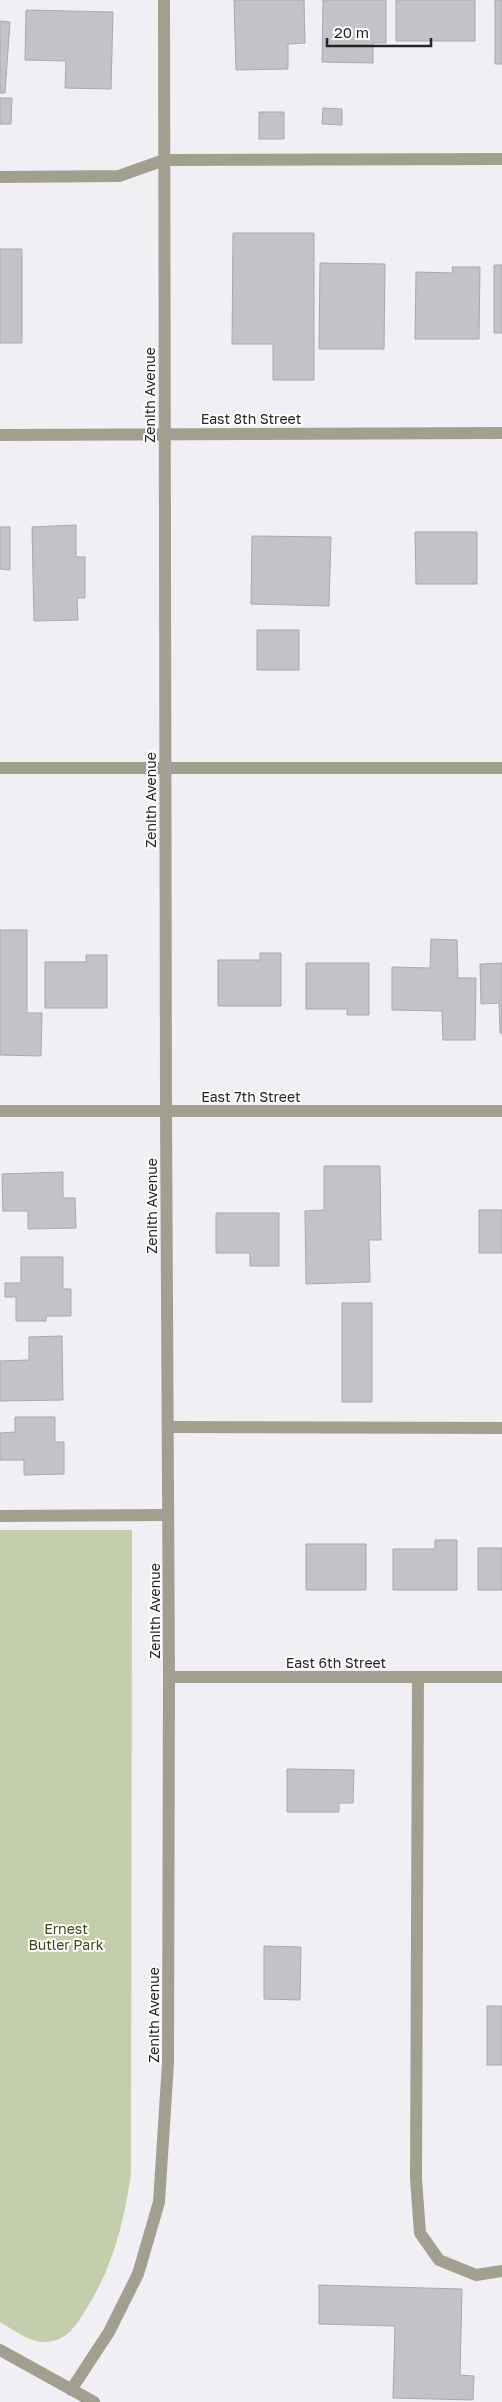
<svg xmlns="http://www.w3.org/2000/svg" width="502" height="2402" font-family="'Golos Text',sans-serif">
  <rect width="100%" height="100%" fill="#f0f0f4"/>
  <path fill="#c4ceac" d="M0 1530H132L131 2174C124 2222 113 2266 87 2308 76 2325 68 2341 45 2342 28 2342 14 2330 0 2322Z"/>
  <path fill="#c3c3c7" stroke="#a9a9ad" d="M234 0H304L305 43 288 44V69L236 70Z
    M323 0H386V43H373V63L322 62Z
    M396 0H475V41H396Z
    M495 0H502V64H495Z
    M26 10 113 12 111 89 65 88 66 61 25 60Z
    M0 21 10 22 5 93H0Z
    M0 98H12L11 124H0Z
    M323 108 342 109V125L322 124Z
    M259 112H284V139H259Z
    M233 233H314V380H273V344H232Z
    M0 249H22V343H0Z
    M320 263 385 264 384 349H319Z
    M494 265H502V333H494Z
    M452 267H480L479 339H415L416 272 453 273Z
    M76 525V557H85V598H77L78 620 34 621 32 527Z
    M0 527H10V570L0 569Z
    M415 532H477V584H416Z
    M252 536 331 537 329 606 251 604Z
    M257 630H299V670H257Z
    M0 930H27V1013H42L41 1056 0 1055Z
    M431 939 457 940 458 978H476L475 1040H443L442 1011 392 1010V967L430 968Z
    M260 953H281V1006H218V960H260Z
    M86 955H107V1008H45V962H86Z
    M306 963H369V1015H347V1009H306Z
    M502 963V1033H500L499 1003 481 1004 480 964Z
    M324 1166H380L381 1240H369L370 1282 306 1284 305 1211 324 1210Z
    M63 1172V1198H75L76 1228 28 1229V1211H3L2 1174Z
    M479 1210H502V1253H479Z
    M216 1213H279V1266H250V1253H216Z
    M21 1257H63V1289H71V1316H46V1321H16V1297H5V1283H21Z
    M342 1303H372V1402H342Z
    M62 1336 63 1400 0 1401V1361L29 1360V1337Z
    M15 1417H55V1442H64V1474L24 1475V1460H0V1433L15 1432Z
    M435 1540H457V1590H393V1549H435Z
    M306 1544H366V1590H306Z
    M478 1548H502V1590H478Z
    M287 1769 354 1770 353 1803H339V1812H287Z
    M264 1946 301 1947 300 2000 264 1999Z
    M487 2006H502V2065H487Z
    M319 2285 462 2289 460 2375 474 2376 473 2400 393 2398 395 2326 319 2324Z"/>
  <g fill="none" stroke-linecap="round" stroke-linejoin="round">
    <path stroke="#a39f90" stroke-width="12" d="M0 177 119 176 164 160 502 159
      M0 768H502
      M168 1427 502 1428
      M0 1516 168 1515
      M418 1677 416 2179 420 2233 439 2260 476 2275 502 2271"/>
    <path stroke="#a39f90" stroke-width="12" d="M0 435 502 433
      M0 1111H502
      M169 1677H502"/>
    <path stroke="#a39f90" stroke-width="12" d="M0 2350 94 2402
      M71 2390 109 2332 138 2274 159 2202 168 2063 169 1677 166 1111 164 0"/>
  </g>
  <g text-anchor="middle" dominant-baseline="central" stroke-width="4" stroke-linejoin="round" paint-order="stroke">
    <g font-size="14" fill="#252526" stroke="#fefeff">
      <text transform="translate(149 395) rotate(-90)">Zenith Avenue</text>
      <text x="251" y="418">East 8th Street</text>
      <text transform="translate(150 800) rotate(-90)">Zenith Avenue</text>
      <text x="251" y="1096">East 7th Street</text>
      <text transform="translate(151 1206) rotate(-90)">Zenith Avenue</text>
      <text transform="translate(154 1611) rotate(-90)">Zenith Avenue</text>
      <text x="336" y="1662">East 6th Street</text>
      <text transform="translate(153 2015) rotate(-90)">Zenith Avenue</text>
    </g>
    <g font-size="14" fill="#3c4910" stroke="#fefeff">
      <text x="66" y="1928">Ernest<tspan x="66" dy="16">Butler Park</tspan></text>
    </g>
  </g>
  <path d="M327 38v8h104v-8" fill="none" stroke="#252526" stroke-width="2.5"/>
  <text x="334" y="38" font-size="15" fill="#252526" stroke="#fefeff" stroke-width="4" paint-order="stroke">20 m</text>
</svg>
